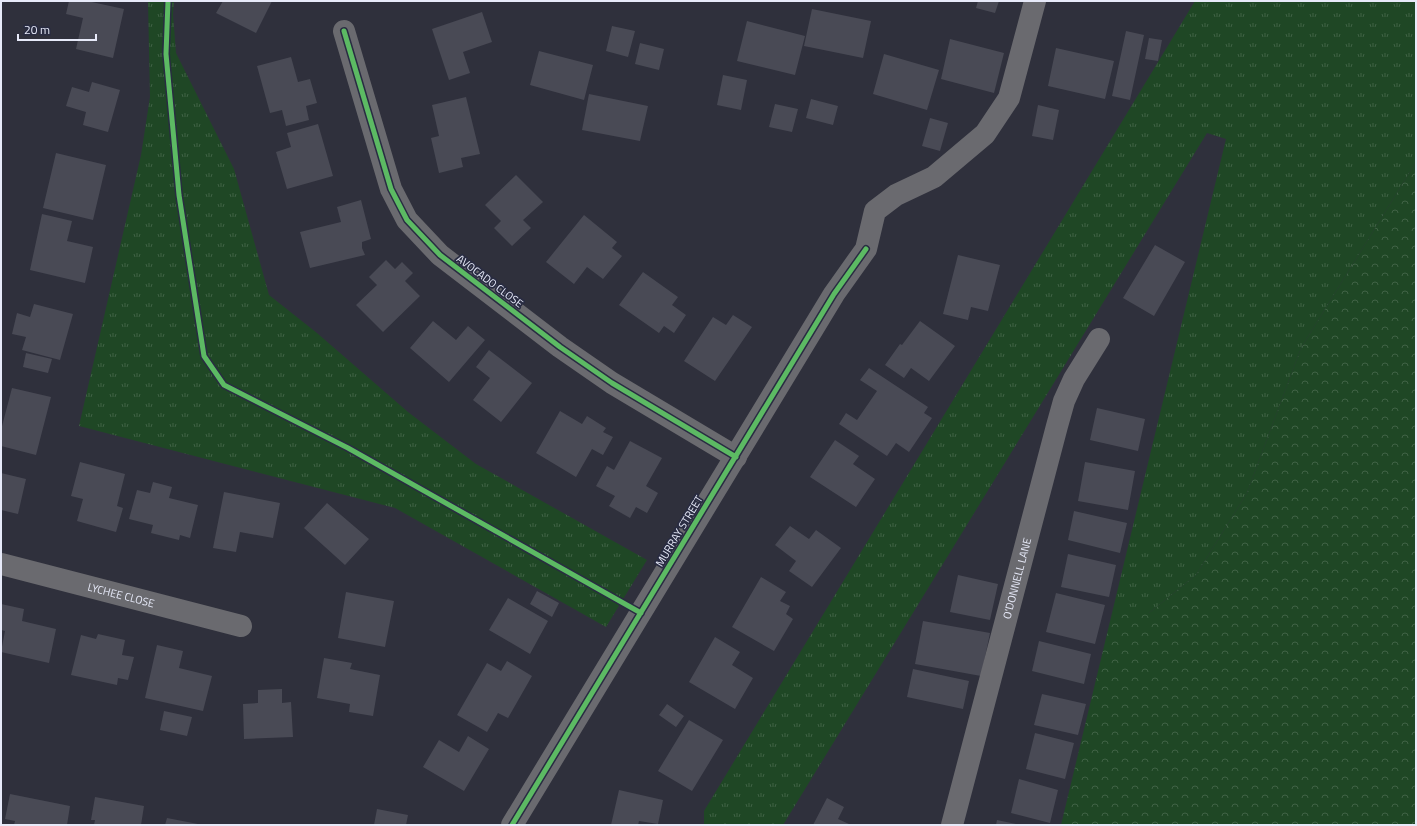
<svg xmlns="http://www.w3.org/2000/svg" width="1417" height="826" font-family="'Titillium Web',sans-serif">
  <defs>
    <pattern id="grass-tufts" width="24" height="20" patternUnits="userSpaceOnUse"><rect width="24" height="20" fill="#1f4725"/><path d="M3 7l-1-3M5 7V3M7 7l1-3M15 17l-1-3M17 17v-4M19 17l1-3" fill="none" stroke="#406245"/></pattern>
    <pattern id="forest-crowns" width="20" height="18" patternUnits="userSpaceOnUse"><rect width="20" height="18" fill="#1f4725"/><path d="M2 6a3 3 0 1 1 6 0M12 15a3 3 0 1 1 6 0" fill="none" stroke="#406245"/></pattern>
  </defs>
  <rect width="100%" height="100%" fill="#2f303c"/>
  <path fill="url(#grass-tufts)" d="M148 1H174L173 14 176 53 234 169 269 295 317 333 408 412 476 464 647 560 606 627 395 508 79 426 141 155 150 97Z
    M1195 1H1416V162L1301 348 1247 493 1196 575 1149 613H1112L1226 139 1207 133 783 825H704V811Z"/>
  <path fill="url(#forest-crowns)" d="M1416 162V825H1061L1112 613H1149L1196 575 1247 493 1301 348Z"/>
  <path fill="#494a55" d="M69 1H87L124 9 113 58 76 49 83 18 66 14Z
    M223 1H272L256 33 216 13Z
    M978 1H999L995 13 976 8Z
    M812 9 871 21 863 58 804 46Z
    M482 12 492 42 463 52 470 73 449 80 432 29Z
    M747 21 805 36 795 75 737 61Z
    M612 26 635 31 628 57 606 51Z
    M1126 31 1144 35 1130 100 1112 96Z
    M1149 38 1162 40 1158 61 1145 59Z
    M950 39 1004 53 994 93 941 79Z
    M640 43 664 49 659 70 635 64Z
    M1056 48 1114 61 1105 99 1048 86Z
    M539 51 593 65 584 100 530 85Z
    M884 54 939 70 927 110 873 94Z
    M291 57 298 82 310 79 317 103 306 106 309 120 286 126 282 110 270 113 257 66Z
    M723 75 747 80 741 110 717 105Z
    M92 82 120 90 108 132 83 125 86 112 66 106 72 87 89 92Z
    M589 94 648 106 640 141 582 130Z
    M466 97 480 154 461 158 463 167 439 173 431 138 439 136 432 105Z
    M811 99 838 106 833 125 806 118Z
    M775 104 798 109 792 132 769 127Z
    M1038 105 1059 110 1053 140 1032 136Z
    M930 118 948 123 940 151 922 146Z
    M318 124 333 176 287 189 276 152 291 147 287 133Z
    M56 153 106 165 93 220 43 208Z
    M516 175 543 202 523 220 531 228 512 246 494 228 501 221 485 205Z
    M361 200 371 239 362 242V248L365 255 310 268 300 232 341 222 337 207Z
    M42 214 72 221 67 241 93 247 85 283 30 270Z
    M584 215 617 242 612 248 622 256 603 279 587 267 574 284 546 262Z
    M1155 245 1185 262 1154 316 1123 298Z
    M958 255 1000 265 988 311 971 307 968 320 943 314Z
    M386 260 395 269 402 262 413 273 405 281 420 296 383 332 356 305 377 285 369 277Z
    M643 272 678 297 672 305 686 315 674 333 664 326 659 333 619 305Z
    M34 304 73 314 60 360 22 350 26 337 12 334 17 313 30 317Z
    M733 315 752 327 715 381 684 361 713 317 726 325Z
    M433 321 456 340 468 326 485 340 449 382 410 348Z
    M920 321 955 346 929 381 911 368 904 378 885 365 900 344 902 345Z
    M489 350 532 383 501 422 473 400 490 378 476 367Z
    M26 353 52 359 48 373 23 367Z
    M869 368 928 407 924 413 932 418 909 452 896 443 887 456 839 424 846 413 857 420 877 391 860 380Z
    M12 388 51 397 36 455 1 446V430Z
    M1097 408 1145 419 1138 451 1090 440Z
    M560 411 582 424 587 416 606 428 603 432 613 437 603 455 592 449 576 477 536 453Z
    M835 440 859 456 853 464 875 479 856 507 810 477Z
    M630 441 662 458 646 486 658 493 647 513 636 507 630 518 609 506 615 496 596 486 607 466 614 470Z
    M80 462 125 474 117 506 123 508 116 532 77 521 83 499 71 496Z
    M1085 462 1135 471 1128 510 1078 501Z
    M1 473 26 479 18 514 1 510Z
    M153 482 172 487 169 498 198 505 190 538 180 535 179 540 151 533 153 525 129 519 137 490 150 493Z
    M224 492 280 503 273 538 240 532 236 552 213 548Z
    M327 503 369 539 345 565 304 528Z
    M1074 511 1127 523 1120 553 1068 540Z
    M790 526 809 539 816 530 841 548 812 587 789 571 796 561 775 545Z
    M1068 554 1116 565 1109 597 1061 587Z
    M958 575 998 584 990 620 950 612Z
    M761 577 786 592 780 601 790 606 786 614 793 619 774 651 732 627Z
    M537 591 559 603 552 617 530 604Z
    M346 592 394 601 385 647 338 638Z
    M1056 593 1105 605 1095 644 1046 632Z
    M508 598 548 621 530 654 489 630Z
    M1 604 24 609 22 621 56 629 49 663 1 652 5 631 1 630Z
    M923 621 990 633 981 676 915 664Z
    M98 634 125 640 122 655 134 657 128 680 118 678 117 685 71 675 81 635 96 639Z
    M715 637 740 652 732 665 753 678 735 709 689 682Z
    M1039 641 1091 654 1084 684 1032 671Z
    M157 645 183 651 179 668 212 676 203 711 145 698Z
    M324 658 352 663 350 669 380 675 373 716 349 712 350 704 317 698Z
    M507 661 532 676 508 718 498 713 487 732 457 715 487 663 501 671Z
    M913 669 969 681 963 709 907 697Z
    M282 689V703L291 702 293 737 244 739 243 704 258 703V690Z
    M1042 694 1086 704 1078 735 1034 725Z
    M667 704 684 716 676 727 659 715Z
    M164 711 192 717 187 736 160 730Z
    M689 720 723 740 692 791 658 771Z
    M1035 733 1074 743 1065 779 1026 769Z
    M468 736 489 749 464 791 423 767 439 740 459 752Z
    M1019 779 1058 790 1050 823 1011 813Z
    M619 790 663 800 658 824 639 821 638 825H611Z
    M10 794 70 806 67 825H14L15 821 5 819Z
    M95 797 144 806 141 825H94L95 820H91Z
    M827 798 844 807 838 819 849 824V825H813Z
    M377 809 408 815 406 825H374Z
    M167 818 198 824V825H165Z
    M997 820 1016 824V825H996Z"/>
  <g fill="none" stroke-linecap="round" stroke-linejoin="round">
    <g stroke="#6a6a6f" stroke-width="22">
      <path d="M344 31 391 189 407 220 440 255 560 347 612 383 736 457"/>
      <path id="s1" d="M1 564 241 626"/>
      <path d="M512 825 834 294 866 249 875 211 896 195 934 177 985 134 1009 98 1035 1"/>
      <path id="s2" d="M952 825 1057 426 1064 401 1074 379 1099 339"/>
    </g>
    <defs>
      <path id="cycleway" d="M168 1 166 54 179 195 204 356 224 385 348 448 641 613
        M344 31 391 189 407 220 440 255 560 347 612 383 736 457
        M512 825 834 294 866 249"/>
    </defs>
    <use href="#cycleway" stroke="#292c42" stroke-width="8"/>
    <use href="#cycleway" stroke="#5cba63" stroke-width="5"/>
  </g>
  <g text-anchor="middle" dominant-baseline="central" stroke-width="3.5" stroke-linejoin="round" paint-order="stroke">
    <g font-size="11" fill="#e7eaf9" stroke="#292c42">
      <text transform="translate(490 281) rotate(37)">AVOCADO CLOSE</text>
      <text transform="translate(679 531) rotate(-59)">MURRAY STREET</text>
      <text stroke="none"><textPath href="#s2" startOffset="255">O'DONNELL LANE</textPath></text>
      <text stroke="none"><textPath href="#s1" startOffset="124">LYCHEE CLOSE</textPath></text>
    </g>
  </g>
  <rect width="1417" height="826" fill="none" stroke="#e7eaf9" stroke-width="4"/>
  <path d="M18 34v6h78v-6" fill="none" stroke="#e7eaf9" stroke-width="2"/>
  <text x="24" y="34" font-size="12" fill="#e7eaf9" stroke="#292c42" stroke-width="3" paint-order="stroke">20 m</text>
</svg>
